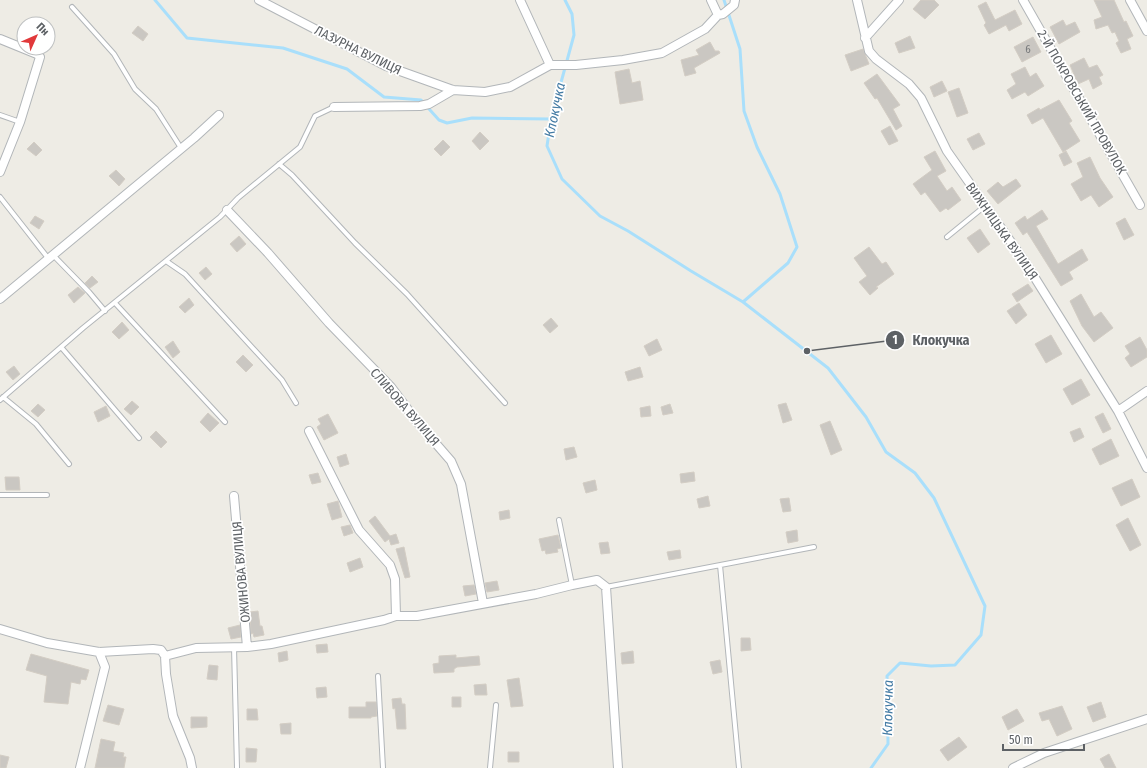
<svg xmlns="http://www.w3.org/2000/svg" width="1147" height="768" font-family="'Fira Sans Condensed',sans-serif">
  <rect width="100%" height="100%" fill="#eeece5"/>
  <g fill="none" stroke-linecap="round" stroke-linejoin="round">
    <path stroke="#a9dffb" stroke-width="3" d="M155 0 187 38 283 48 347 69 384 97 421 100 439 120 447 123 472 118 551 119
      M565 0 572 14 574 35 551 119 547 146 562 179 600 216 628 231 691 271 743 302 828 368 866 417 886 452 915 473 934 498 985 606 981 635 955 665 931 666 900 663 887 676 888 744 871 768
      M724 0 740 49 744 111 757 147 780 194 797 247 788 263 743 302"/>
  </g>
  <path fill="#cac7c2" stroke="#d3cdc4" d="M921 0H934L939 5 925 19 913 9Z
    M1094 0H1114L1124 22 1126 21 1133 36 1127 39 1131 49 1121 53 1116 43 1119 41 1115 32 1112 33 1108 25 1096 29 1094 20 1102 17Z
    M986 2 995 20 1015 10 1022 24 1009 31 1006 25 989 34 984 25 986 23 978 6Z
    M1063 20 1066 26 1075 22 1080 32 1059 44 1050 27Z
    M138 26 148 34 143 41 132 33Z
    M910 36 915 48 899 53 895 43Z
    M1033 37 1041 52 1022 62 1014 47Z
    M710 42 715 51H719L720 53 694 68 696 73 685 76 681 60 699 55 696 50Z
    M863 49 869 64 851 71 845 55Z
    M1084 58 1089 68 1097 65 1103 75 1099 77 1102 84 1093 89 1089 79 1078 84 1070 65Z
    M1025 67 1030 77 1036 73 1044 86 1028 96 1025 92 1012 99 1007 90 1016 84 1011 74Z
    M629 69 632 83 640 81 643 100 620 104 615 72Z
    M877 74 900 105 893 109 902 126 896 130 877 98 875 99 864 83Z
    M942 81 947 91 934 97 930 87Z
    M959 88 968 113 957 117 948 92Z
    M1059 100 1072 121 1069 123 1080 141 1063 152 1043 118 1032 124 1027 115 1039 108 1040 110Z
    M890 126 898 141 889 145 881 131Z
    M480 132 489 141 480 150 472 141Z
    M979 133 985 144 973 150 967 139Z
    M443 140 450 147 441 156 434 149Z
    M34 142 42 150 36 156 27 149Z
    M935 151 946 171 937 176 947 191 952 187 961 200 948 210 946 208 940 212 925 192 921 195 913 184 932 170 924 157Z
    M1066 151 1072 162 1064 166 1059 155Z
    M1090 157 1100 178 1113 197 1099 207 1091 195 1081 201 1071 184 1083 177 1077 163Z
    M116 170 125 179 119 186 109 176Z
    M1016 179 1021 186 998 204 987 191 998 182 1003 187Z
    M1042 210 1048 219 1036 226 1058 264 1082 249 1088 260 1069 272 1073 279 1061 286 1027 232 1023 235 1015 223 1025 216 1027 220Z
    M35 216 44 221 39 229 30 223Z
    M1125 218 1134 235 1124 240 1116 223Z
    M980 229 990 244 978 253 967 238Z
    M239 236 246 244 237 252 230 244Z
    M869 247 882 264 886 262 894 274 876 287 878 288 870 295 859 282 867 276 854 258Z
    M206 267 212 274 205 280 199 273Z
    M92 276 98 282 90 288 85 283Z
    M1028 284 1033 291 1017 302 1012 294Z
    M78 287 85 293 74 303 68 295Z
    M1081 294 1094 317 1101 312 1113 328 1094 342 1082 326 1070 301Z
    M189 298 194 305 185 313 179 307Z
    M1019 303 1027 315 1016 324 1007 311Z
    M551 318 558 326 550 333 543 325Z
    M122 322 129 330 119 339 112 332Z
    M1051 335 1062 354 1046 363 1035 344Z
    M1140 337 1147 350V357L1131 367 1125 358 1130 354 1125 346Z
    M657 339 662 350 649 356 644 346Z
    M173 341 180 352 173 358 165 347Z
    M243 355 253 365 246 372 236 362Z
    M14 366 20 374 13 380 6 372Z
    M640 367 643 377 628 381 625 372Z
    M1081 379 1090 395 1072 405 1063 389Z
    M132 401 139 407 131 415 124 409Z
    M786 403 792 420 783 423 778 405Z
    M38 404 45 410 38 417 31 411Z
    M670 404 673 413 663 415 661 407Z
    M106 406 110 416 98 422 94 412Z
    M650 406 651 416 641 417 640 408Z
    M208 413 219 423 210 432 200 422Z
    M1103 413 1111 429 1103 433 1095 417Z
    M328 414 338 433 324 440 317 427 321 424 318 419Z
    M830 421 842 450 831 455 820 425Z
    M1080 428 1084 437 1074 442 1070 432Z
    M156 431 167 442 161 448 150 437Z
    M1111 439 1119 456 1100 465 1092 449Z
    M574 447 577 457 566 460 564 449Z
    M346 454 349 464 340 467 337 457Z
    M694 472 695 481 681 483 680 474Z
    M318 473 321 482 312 484 309 475Z
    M5 477H19L20 490H6Z
    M1132 479 1140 497 1121 506 1112 488Z
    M595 480 597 490 586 493 583 483Z
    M708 496 710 506 699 508 697 499Z
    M789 498 791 511 783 512 780 499Z
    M338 501 342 517 332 520 327 504Z
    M509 510 510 518 500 520 499 512Z
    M375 516 390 536 396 534 399 543 391 545 389 539 385 542 369 521Z
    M1128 518 1141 545 1130 551 1116 525Z
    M350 525 353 533 344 536 341 527Z
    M797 530 798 541 788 543 786 532Z
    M558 535 561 548 557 549 558 552 546 554 545 550 542 551 539 539Z
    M608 542 610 553 601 554 599 543Z
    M404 547 410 577 405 578 396 549Z
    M680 550 681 558 669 560 667 552Z
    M360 558 363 567 350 572 347 563Z
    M497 581 499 590 487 592 485 583Z
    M474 585 476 594 465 596 463 586Z
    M258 611 260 626H262L264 635 254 637 253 633 251 634 250 612Z
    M240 625 241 637 231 639 228 628Z
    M741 638H750L751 650 741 651Z
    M327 644 328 652 317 653 316 645Z
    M287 651 288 660 279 662 278 653Z
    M633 651 634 663 622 664 621 653Z
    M31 654 89 670 86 680 81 679 80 684 71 682 68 704 44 702 47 676 26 670Z
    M456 655V658L479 656 480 665 457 667 454 669V672L434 673 433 664 439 663V656Z
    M720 660 722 672 713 674 710 662Z
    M209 665 218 666 217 680 207 679Z
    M519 678 523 706 511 707 507 680Z
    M486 684 487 695H475L474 685Z
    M326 687 327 697 317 698 316 688Z
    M452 697H461V707H452Z
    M401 698 402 704H405L406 729H397L395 708 393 709 392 699Z
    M366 702H376L377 716 371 717V718H349V707H366Z
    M1101 702 1106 717 1093 722 1087 707Z
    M108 705 124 709 119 725 103 721Z
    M1062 706 1072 729 1057 736 1049 719 1042 721 1039 713Z
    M247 709H257L258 720H247Z
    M1017 709 1024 721 1008 730 1002 717Z
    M191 717H207V727L191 728Z
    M291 723V734H281L280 724Z
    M959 737 967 747 948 761 940 750Z
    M101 739 115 742 113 751 124 753 123 757H126L124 768H95Z
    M246 748 257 749 256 762H246Z
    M508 752H519V762H508Z
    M1109 754 1116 768H1105L1100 759Z
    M0 755 9 757 6 768H0Z"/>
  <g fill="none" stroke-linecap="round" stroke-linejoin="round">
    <defs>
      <path id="lane" d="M72 7 114 54 135 89 156 109 181 148
        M0 115 20 122
        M279 164 292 175 355 243 407 294 505 403
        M0 197 48 258
        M947 237 985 206
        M53 255 89 292 105 311
        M166 261 185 274 282 380 296 403
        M115 303 225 422
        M61 347 139 438
        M3 397 36 424 69 464
        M0 400 83 328 220 217 238 198 300 147 315 116 334 107
        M0 495H47
        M559 520 572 585
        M720 565 739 768
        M606 587 814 547
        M234 647 237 768
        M378 676 383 768
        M490 768 496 705"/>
      <path id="street" d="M259 0 386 66 453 90 485 92 510 87 550 65
        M520 0 550 65H576L623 60 662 53 705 29 718 15 723 14 734 5 735 0
        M711 0 718 15
        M857 0 869 51 876 59 909 84 921 98 947 151 1025 262 1065 326 1118 411 1147 468
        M1023 0 1140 205
        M1130 0 1147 31
        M865 38 899 0
        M0 39 37 54 40 57 20 122 0 172
        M334 107 420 106 429 104 453 90
        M227 210 268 253 329 323 391 387 418 423 451 461 461 484 483 603
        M0 299 194 138 219 115
        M1118 411 1147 391
        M309 431 359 530 390 565 395 579 396 616
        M234 496 247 647
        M0 629 47 643 99 652 153 649 161 650 165 656 166 674 173 716 190 758 192 768
        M165 656 196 648 247 647 271 644 384 620 396 616H417L536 594 572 585 597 580 606 587 618 768
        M80 768 105 667 99 652
        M1013 768 1044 753 1147 719"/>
    </defs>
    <use href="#lane" stroke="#b2b6b9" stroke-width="6"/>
    <use href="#street" stroke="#b2b6b9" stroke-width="10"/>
    <use href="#lane" stroke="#fff" stroke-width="4"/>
    <use href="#street" stroke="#fff" stroke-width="8"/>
  </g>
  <g text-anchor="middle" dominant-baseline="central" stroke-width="3.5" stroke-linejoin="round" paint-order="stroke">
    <g font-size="11" fill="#787a7c">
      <text x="1028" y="49">6</text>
    </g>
    <g font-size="13" fill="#5d6165" stroke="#fff">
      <text transform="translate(358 50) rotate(26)">ЛАЗУРНА ВУЛИЦЯ</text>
      <text transform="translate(1082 102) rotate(60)">2-Й ПОКРОВСЬКИЙ ПРОВУЛОК</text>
      <text transform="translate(1002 231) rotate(55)">ВИЖНИЦЬКА ВУЛИЦЯ</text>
      <text transform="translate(405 407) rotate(49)">СЛИВОВА ВУЛИЦЯ</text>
      <text transform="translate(241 572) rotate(-95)">ОЖИНОВА ВУЛИЦЯ</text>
    </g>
    <g font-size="14" font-style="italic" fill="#437ba4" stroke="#fff">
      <text transform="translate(555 110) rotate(-78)">Клокучка</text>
      <text transform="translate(888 708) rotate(-89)">Клокучка</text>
    </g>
  </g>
  <path fill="none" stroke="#5d6165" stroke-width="1.5" d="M807 351L895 340"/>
  <g fill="#5d6165" stroke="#fff" stroke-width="1.5">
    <circle cx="807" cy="351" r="4"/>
    <circle cx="895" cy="340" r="10"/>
  </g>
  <g font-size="12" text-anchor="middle" font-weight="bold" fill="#fff">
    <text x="895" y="344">1</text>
  </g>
  <g font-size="14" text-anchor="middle" font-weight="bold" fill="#5d6165" stroke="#fff" stroke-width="3.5" stroke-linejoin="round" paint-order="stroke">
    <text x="941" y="345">Клокучка</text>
  </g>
  <g transform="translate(36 36) rotate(45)"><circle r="19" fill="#ffffff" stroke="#bec0c1"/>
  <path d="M0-3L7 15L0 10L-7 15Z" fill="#e1393b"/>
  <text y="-6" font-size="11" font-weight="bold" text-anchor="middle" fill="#5d6165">Пн</text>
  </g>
  <path d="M1003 744v6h81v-6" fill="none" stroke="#5d6165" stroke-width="2"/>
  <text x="1009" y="744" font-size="12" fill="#5d6165" stroke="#ffffff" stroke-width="3" paint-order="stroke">50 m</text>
</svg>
